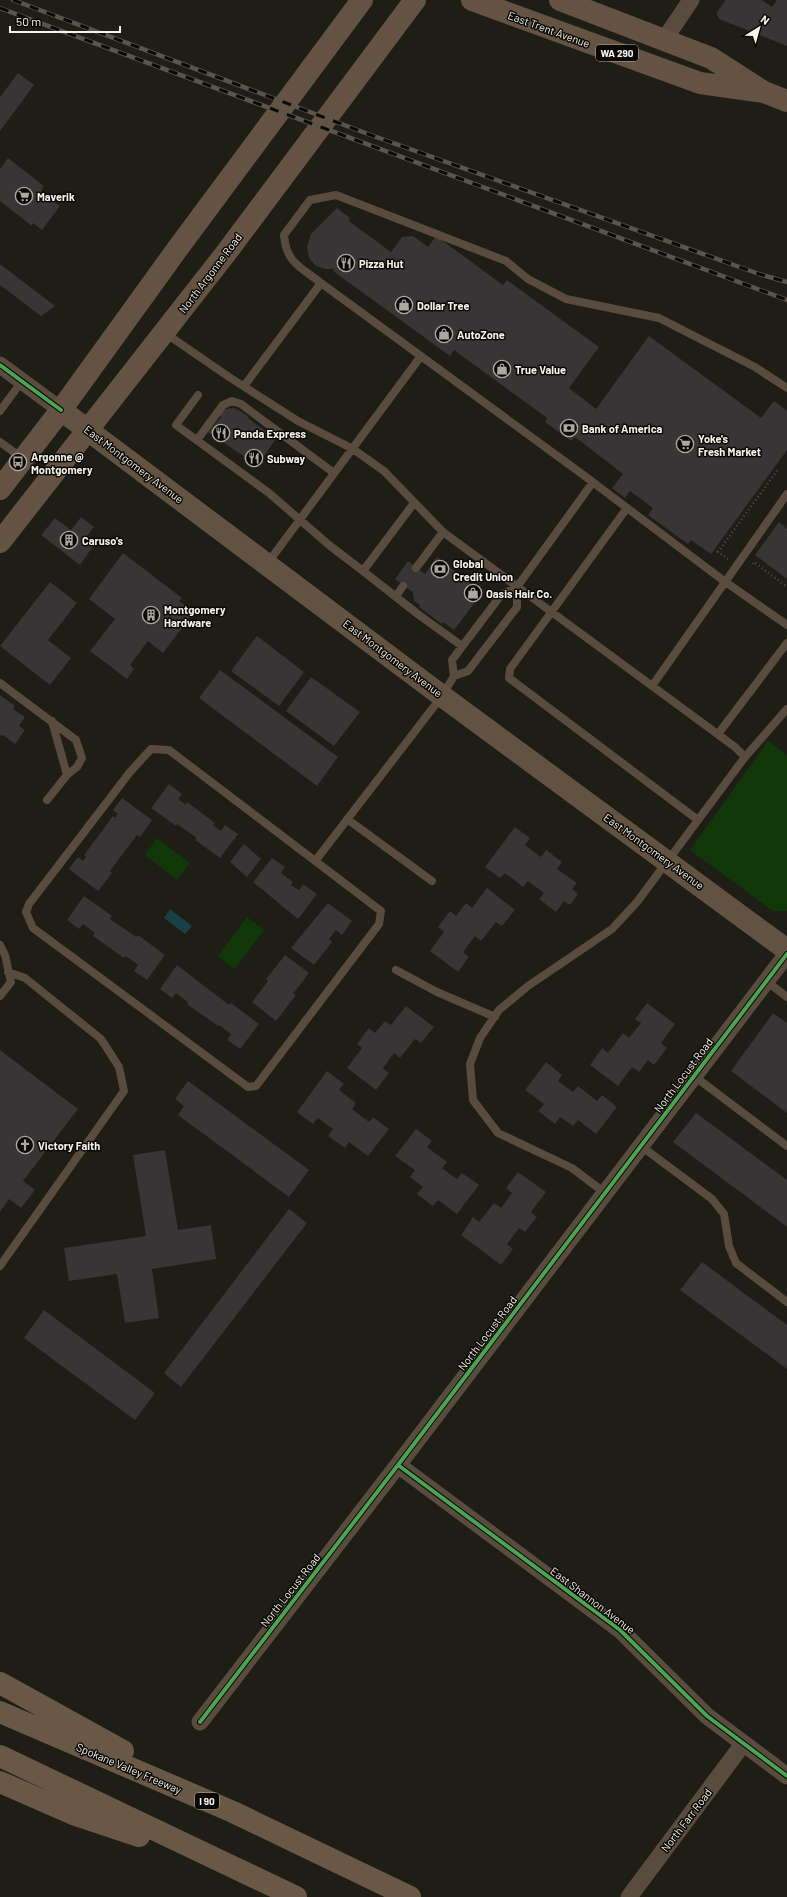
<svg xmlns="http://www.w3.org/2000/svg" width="787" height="1897" font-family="Barlow,sans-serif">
  <rect width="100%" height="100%" fill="#1e1d16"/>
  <path fill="#123809" d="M768 741 787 755V911H773L690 850Z
    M157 838 190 863 177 880 145 855Z
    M247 917 264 930 235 969 218 956Z"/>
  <path fill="#194045" d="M170 909 192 926 185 934 164 918Z"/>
  <path fill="#373535" d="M726 0H762L772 7 777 0H787V46L719 19 717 15V12Z
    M18 73 34 85 0 131V97Z
    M8 158 44 186 41 191 60 206 42 230 33 223 32 226 0 201V169Z
    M337 208 350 218 349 221 391 252 402 237 413 236 428 247 436 236 503 285 507 280 599 347 569 388 596 409 649 336 761 418 774 401 787 411V450L711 554 691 540 688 544 648 515 653 508 630 491 625 498 612 488 623 474 575 437 571 441 545 422 547 418 454 350 450 356 333 271 334 269H325L316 266 309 258 307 247 311 234Z
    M0 264 55 306 41 316 0 285Z
    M234 408 239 411V410L249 417 248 418 276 439 257 466 255 467 243 459 245 457 208 432 221 417 219 416 224 409Z
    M81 517 94 527 86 537 95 544 80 565 41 535 55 518 71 530Z
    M779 522 787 529V579L755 555Z
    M123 553 182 598 179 601 194 612 163 653 148 641 130 665 134 669 127 679 90 651 115 619 89 599Z
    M437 557 482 593 454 630 443 622 442 624 419 607 420 605 414 601 413 592 395 579 408 561 425 574Z
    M50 582 77 603 48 640 71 658 50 685 0 646Z
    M257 636 304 672 279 706 231 671Z
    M220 670 338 757 317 786 199 698Z
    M311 677 360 712 334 746 286 711Z
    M0 695 15 706 13 709 25 717 19 726 25 730 15 744 3 735 0 736Z
    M169 784 182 794 178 799 186 805 187 802 215 823 213 825 221 831 225 825 238 834 220 858 195 840 197 838 177 824 176 826 151 808Z
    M122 798 152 820 140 837 137 835 110 871 112 873 98 891 69 869 78 857 83 861 86 857 84 855 113 816 115 818 118 814 113 810Z
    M515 827 530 838 525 845 541 857 546 850 562 862 557 869 577 883 572 889 578 894 570 905 564 901 556 912 539 899 544 893 528 881 523 887 505 873 500 878 485 867Z
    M244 844 261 859 247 877 230 862Z
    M272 858 285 867 281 873 293 882 291 885 299 890 303 884 317 894 298 919 253 882Z
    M487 888 515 910 502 926 496 922 481 941 475 936 463 952 469 957 458 972 430 951 444 932 438 927 450 911 456 916 466 903 472 908Z
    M84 896 112 916 110 919 136 937 138 935 165 955 147 980 134 971 138 965 126 956 124 958 93 936 95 933 83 924 79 929 67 920Z
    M328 903 352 921 342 935 336 930 329 939 332 942 314 965 291 948Z
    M285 955 309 973 293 994 296 995 276 1021 252 1002 268 981 266 979Z
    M177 965 229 1005 231 1003 259 1024 240 1049 227 1040 231 1034 219 1025 218 1026 187 1004 188 1002 176 993 172 998 160 989Z
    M647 1003 675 1024 661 1043 667 1048 654 1065 648 1060 639 1072 632 1067 618 1086 590 1065 602 1048 608 1053 623 1033 629 1038 641 1023 635 1019Z
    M406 1006 434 1027 421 1043 415 1039 400 1058 394 1053 383 1068 389 1073 376 1090 347 1068 362 1048 357 1044 369 1028 375 1033 385 1021 391 1025Z
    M773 1013 787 1023V1113L731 1071Z
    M0 1050 78 1109 23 1181 35 1190 21 1208 9 1199 0 1212Z
    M546 1062 562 1075 558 1081 573 1092 578 1086 597 1101 602 1095 617 1107 596 1134 578 1120 573 1126 560 1117 555 1124 538 1111 544 1104 525 1090Z
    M327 1071 344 1084 339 1090 356 1103 352 1109 369 1122 373 1117 389 1129 368 1156 349 1142 345 1148 328 1136 333 1129 318 1118 313 1124 297 1112Z
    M188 1081 309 1170 289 1197 178 1115 184 1106 175 1099Z
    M696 1113 787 1180V1227L673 1142Z
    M416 1129 432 1141 427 1147 447 1162 442 1168 457 1179 462 1173 479 1185 457 1214 438 1200 433 1206 417 1194 423 1187 410 1177 415 1170 395 1156Z
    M165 1150 178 1230 211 1225 216 1259 152 1269 159 1318 125 1323 117 1274 69 1281 64 1248 146 1236 133 1155Z
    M518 1172 546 1192 531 1212 537 1217 525 1232 519 1228 507 1244 513 1249 501 1265 461 1235 473 1217 479 1222 494 1203 501 1208 512 1193 506 1188Z
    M289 1209 307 1223 181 1387 164 1373Z
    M702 1262 787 1325V1369L680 1290Z
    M44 1310 155 1393 135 1420 24 1338Z"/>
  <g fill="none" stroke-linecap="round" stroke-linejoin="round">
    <path stroke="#554d43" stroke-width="2.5" stroke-dasharray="1 3" stroke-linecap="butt" d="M728 559 718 552 779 468
      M753 564 754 562 787 587"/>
    <path stroke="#594c3f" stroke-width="8" d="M321 283 582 474 724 581 787 625
      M165 333 229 377 298 421 353 449 384 471 443 532 735 747 745 757 637 902 612 929 528 986 499 1010 480 1038 470 1064 473 1100 498 1133 572 1168 605 1193
      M244 386 321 283C301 267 286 263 284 235L310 200 336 195 506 261 528 279 566 299 659 318 755 367 787 388
      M198 395 176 425 269 493 329 545 363 571 414 503
      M0 411 22 381
      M197 440 223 405 232 401 241 404 334 473
      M0 442 22 458
      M627 508 510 669 509 678 698 820
      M267 564 421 356
      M416 568 443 532
      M363 571 419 615 462 646
      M396 596 403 586
      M454 676 468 671 517 607V587
      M0 683 76 740 82 758 77 767 67 775
      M652 686 787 494
      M718 734 787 643
      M151 749 169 750 381 911 379 924 256 1086 248 1087 33 928 26 912 29 904 130 772Z
      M745 757 787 709
      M47 800 67 775 52 721
      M347 819 432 881
      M316 860 442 696 454 676 452 660 501 595 517 587 593 482
      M0 945 5 955 11 982 0 996
      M396 970 437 992 495 1017
      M766 981 787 997
      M694 1076 787 1146
      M641 1146 712 1199 724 1214 729 1246 736 1263 787 1302
      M0 1266 124 1091 119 1067 101 1039 25 978 8 972"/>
    <path stroke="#594c3f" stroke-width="17" d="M664 40 691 0
      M0 365 61 410
      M398 1465 620 1630 707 1716 787 1776
      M200 1722 398 1465 787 954
      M629 1897 743 1744"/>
    <path stroke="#625241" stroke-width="22" d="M61 410 442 696 787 950"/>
    <path stroke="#645343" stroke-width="22" d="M472 0 700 83 764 92
      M560 0 711 58 764 92 787 101
      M0 489 61 410 178 248 362 0
      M0 542 226 253 415 0"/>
    <path stroke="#6a5846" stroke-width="22" d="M0 1683 123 1751
      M0 1712 233 1812 410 1897
      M0 1756 296 1897
      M0 1782 73 1814 139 1836"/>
    <defs>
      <path id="rail" d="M13 0 368 134 759 274 787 282
        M0 8 787 300"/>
    </defs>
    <use href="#rail" stroke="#5a544b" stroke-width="4.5"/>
    <use href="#rail" stroke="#0a0905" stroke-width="3" stroke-dasharray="9" stroke-linecap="butt"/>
    <defs>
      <path id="cycleway" d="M0 365 61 410
        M398 1465 620 1630 707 1716 787 1776
        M200 1722 398 1465 787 954"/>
    </defs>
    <use href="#cycleway" stroke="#0a0905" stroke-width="6"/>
    <use href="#cycleway" stroke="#4ca352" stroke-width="4"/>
  </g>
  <defs>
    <symbol id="supermarket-ring" viewBox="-11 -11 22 22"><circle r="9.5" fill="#0a0905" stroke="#aaa8a0" stroke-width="1.5"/><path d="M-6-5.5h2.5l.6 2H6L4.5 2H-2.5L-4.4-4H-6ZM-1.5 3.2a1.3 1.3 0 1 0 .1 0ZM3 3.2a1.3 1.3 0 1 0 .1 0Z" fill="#aaa8a0"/></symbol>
    <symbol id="restaurant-ring" viewBox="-11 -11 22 22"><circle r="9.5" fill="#0a0905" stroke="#aaa8a0" stroke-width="1.5"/><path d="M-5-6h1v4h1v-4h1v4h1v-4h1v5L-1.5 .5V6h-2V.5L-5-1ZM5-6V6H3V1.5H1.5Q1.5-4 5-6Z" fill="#aaa8a0"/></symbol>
    <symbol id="shop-ring" viewBox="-11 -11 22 22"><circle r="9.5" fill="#0a0905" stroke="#aaa8a0" stroke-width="1.5"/><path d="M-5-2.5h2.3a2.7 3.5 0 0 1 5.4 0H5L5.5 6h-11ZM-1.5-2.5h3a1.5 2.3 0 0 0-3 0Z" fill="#aaa8a0"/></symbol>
    <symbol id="bank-ring" viewBox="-11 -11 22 22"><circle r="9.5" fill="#0a0905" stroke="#aaa8a0" stroke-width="1.5"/><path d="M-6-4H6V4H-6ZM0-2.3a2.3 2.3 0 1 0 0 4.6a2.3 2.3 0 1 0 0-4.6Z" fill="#aaa8a0"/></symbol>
    <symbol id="bus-ring" viewBox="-11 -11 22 22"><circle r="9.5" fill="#0a0905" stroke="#aaa8a0" stroke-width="1.5"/><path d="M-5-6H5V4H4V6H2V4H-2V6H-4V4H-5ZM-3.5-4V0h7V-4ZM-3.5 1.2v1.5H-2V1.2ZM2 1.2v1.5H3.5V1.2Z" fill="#aaa8a0"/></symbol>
    <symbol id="building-ring" viewBox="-11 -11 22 22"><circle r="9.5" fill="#0a0905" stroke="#aaa8a0" stroke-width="1.5"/><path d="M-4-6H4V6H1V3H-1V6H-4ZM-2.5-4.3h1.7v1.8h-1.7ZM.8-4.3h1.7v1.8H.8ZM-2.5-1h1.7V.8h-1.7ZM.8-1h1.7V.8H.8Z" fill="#aaa8a0"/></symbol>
    <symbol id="church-ring" viewBox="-11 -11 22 22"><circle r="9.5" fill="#0a0905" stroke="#aaa8a0" stroke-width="1.5"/><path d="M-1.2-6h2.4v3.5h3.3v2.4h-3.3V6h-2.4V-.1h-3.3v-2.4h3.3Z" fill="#aaa8a0"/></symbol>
  </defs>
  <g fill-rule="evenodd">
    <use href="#supermarket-ring" x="14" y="186" width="20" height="20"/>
    <use href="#restaurant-ring" x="336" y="253" width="20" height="20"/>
    <use href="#shop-ring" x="394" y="295" width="20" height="20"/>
    <use href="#shop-ring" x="434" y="324" width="20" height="20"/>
    <use href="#shop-ring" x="492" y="359" width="20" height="20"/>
    <use href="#bank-ring" x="559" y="418" width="20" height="20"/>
    <use href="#restaurant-ring" x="211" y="423" width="20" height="20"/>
    <use href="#supermarket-ring" x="675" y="434" width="20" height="20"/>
    <use href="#restaurant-ring" x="244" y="448" width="20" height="20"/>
    <use href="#bus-ring" x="8" y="452" width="20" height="20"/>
    <use href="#building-ring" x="59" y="530" width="20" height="20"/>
    <use href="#bank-ring" x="430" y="559" width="20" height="20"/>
    <use href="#shop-ring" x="463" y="583" width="20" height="20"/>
    <use href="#building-ring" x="141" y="605" width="20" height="20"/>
    <use href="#church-ring" x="15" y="1135" width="20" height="20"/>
  </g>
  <g text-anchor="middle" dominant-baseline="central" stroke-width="3" stroke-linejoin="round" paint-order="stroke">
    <g fill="#0a0905" stroke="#aeada5" stroke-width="1">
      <rect x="596" y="45" width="42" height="16" rx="3"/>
      <rect x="195" y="1793" width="24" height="16" rx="3"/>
    </g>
    <g font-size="10" font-weight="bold" fill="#f5f3ea">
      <text x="617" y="53">WA 290</text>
      <text x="207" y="1801">I 90</text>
    </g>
    <g font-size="11" fill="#f5f3ea" stroke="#0a0905">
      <text transform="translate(549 29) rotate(20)">East Trent Avenue</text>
      <text transform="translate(210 273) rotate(-53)">North Argonne Road</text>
      <text transform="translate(134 464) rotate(37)">East Montgomery Avenue</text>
      <text transform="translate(393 658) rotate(37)">East Montgomery Avenue</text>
      <text transform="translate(654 851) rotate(36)">East Montgomery Avenue</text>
      <text transform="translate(683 1075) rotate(-53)">North Locust Road</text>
      <text transform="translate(487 1333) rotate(-53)">North Locust Road</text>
      <text transform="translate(290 1590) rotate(-52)">North Locust Road</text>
      <text transform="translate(593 1600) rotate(37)">East Shannon Avenue</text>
      <text transform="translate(129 1768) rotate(23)">Spokane Valley Freeway</text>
      <text transform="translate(686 1820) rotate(-53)">North Farr Road</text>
    </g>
    <g font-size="11" font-weight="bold" fill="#f5f3ea" stroke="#0a0905" text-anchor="start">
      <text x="37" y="196">Maverik</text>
      <text x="359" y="263">Pizza Hut</text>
      <text x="417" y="305">Dollar Tree</text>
      <text x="457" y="334">AutoZone</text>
      <text x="515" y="369">True Value</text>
      <text x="582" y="428">Bank of America</text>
      <text x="234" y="433">Panda Express</text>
      <text x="698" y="438">Yoke's<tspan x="698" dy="13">Fresh Market</tspan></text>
      <text x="31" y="456">Argonne @<tspan x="31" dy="13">Montgomery</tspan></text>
      <text x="267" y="458">Subway</text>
      <text x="82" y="540">Caruso's</text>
      <text x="453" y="563">Global<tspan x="453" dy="13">Credit Union</tspan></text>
      <text x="486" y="593">Oasis Hair Co.</text>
      <text x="164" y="609">Montgomery<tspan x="164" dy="13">Hardware</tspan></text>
      <text x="38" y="1145">Victory Faith</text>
    </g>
  </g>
  <g transform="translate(759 28) rotate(37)" stroke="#0a0905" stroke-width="3" paint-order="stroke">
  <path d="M0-3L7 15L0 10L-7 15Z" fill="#f5f3ea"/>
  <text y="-6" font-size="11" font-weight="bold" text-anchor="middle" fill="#f5f3ea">N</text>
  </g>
  <path d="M10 26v6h110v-6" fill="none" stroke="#f5f3ea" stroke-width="2"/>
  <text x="16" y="26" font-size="12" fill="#f5f3ea" stroke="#0a0905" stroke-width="3" paint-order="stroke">50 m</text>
</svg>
